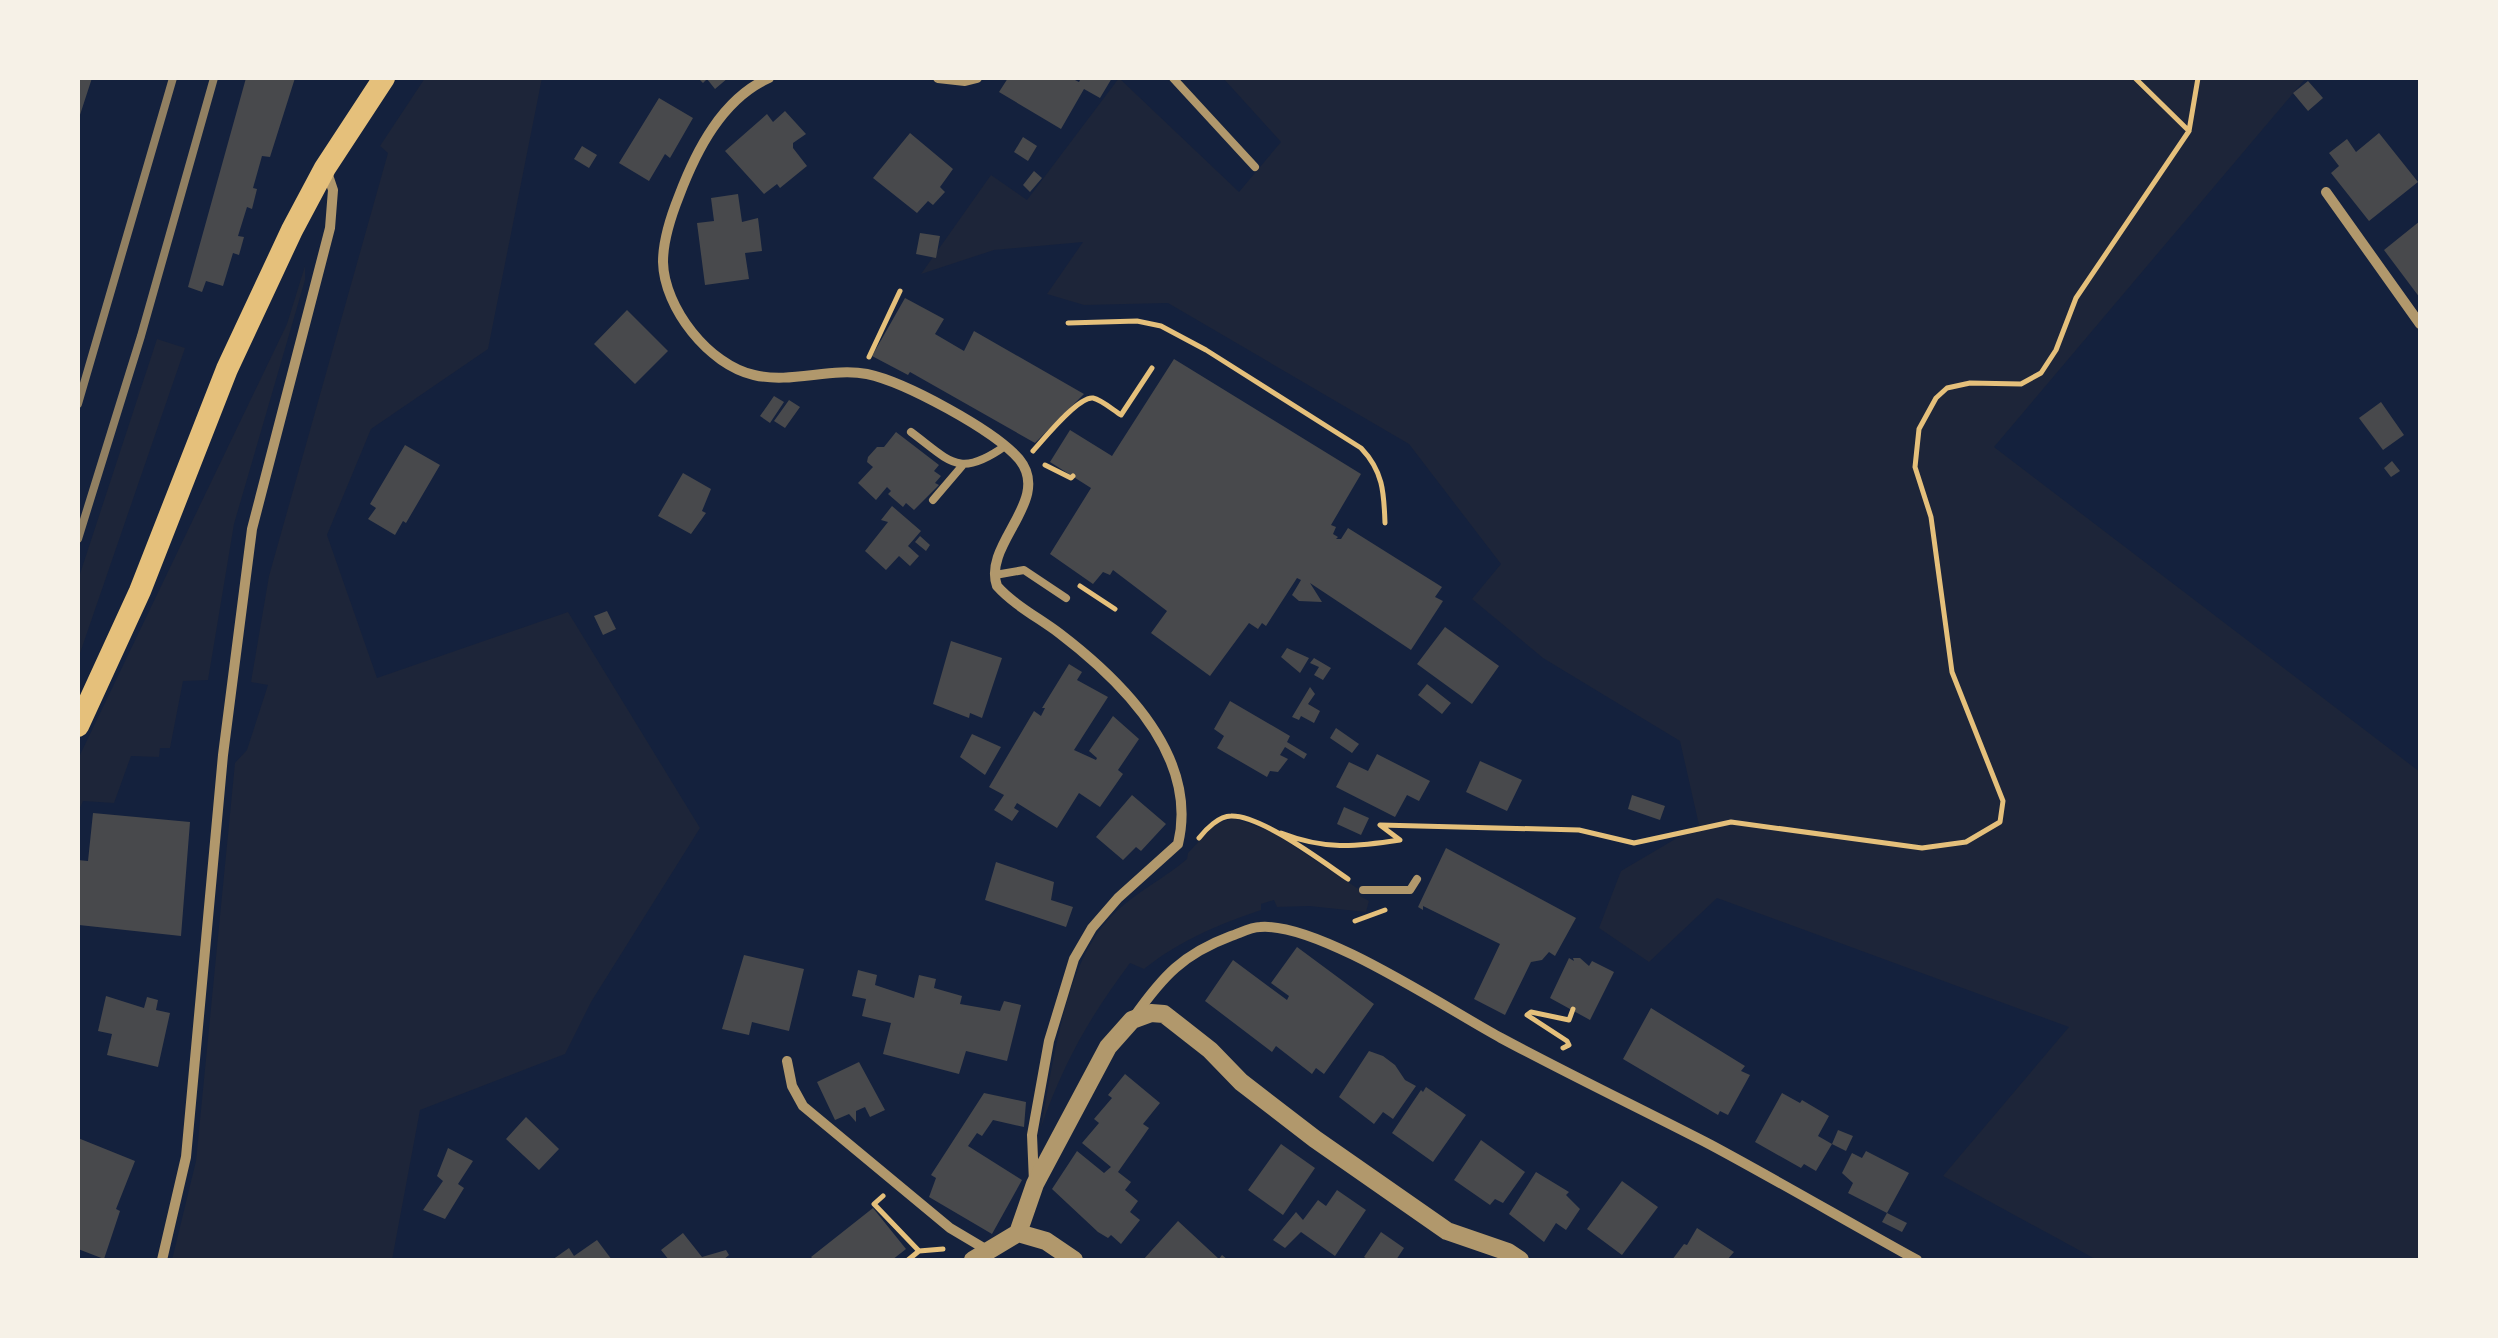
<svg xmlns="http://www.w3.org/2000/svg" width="2498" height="1338" font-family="'PT Sans Narrow',sans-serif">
  <rect width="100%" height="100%" fill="#14213d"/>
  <path fill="#1d2539" d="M425 78H542L488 349 371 429 327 535 377 678 568 612 700 828 591 1002 565 1054 420 1110 392 1260H172L196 1161 235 763 247 750 268 685 251 682 269 576 388 153 380 146Z
    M1119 78 1239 192 1281 142 1223 78H2306L1994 447 2420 772V1260H2097L1943 1176 2069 1027 1717 898 1649 962 1599 928 1621 871 1699 825 1680 741 1543 658 1472 599 1501 564 1409 444 1168 303 1084 305 1047 294 1083 242 994 250 921 274 991 175 1027 200Z
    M305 266V280L234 524 208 680 183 681 170 748H160L159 757 131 756 114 803 83 801 78 812V759L287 324Z
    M157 339 185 348 78 659V580Z
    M1234 818 1274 833 1360 890V896L1369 901 1366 912 1309 906 1277 907 1274 900 1261 904V910C1219 924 1179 941 1144 969L1130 963C1089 1018 1064 1062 1041 1127 1053 1064 1064 969 1107 921 1130 895 1161 881 1187 859L1188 853 1215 824Z"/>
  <path fill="#48494c" d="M78 78H92L78 121Z
    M246 78H295L270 157 262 156 253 188 257 189 252 209 247 207 238 236 244 237 239 255 233 253 223 286 206 281 202 292 188 287Z
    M698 78H728L715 89 707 79 703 83Z
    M1008 78H1071L1079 82 1081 78H1112L1100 98 1084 89 1061 129 999 92Z
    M2308 81 2323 98 2308 111 2293 93Z
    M659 98 693 118 670 158 665 154 649 181 619 163Z
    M785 111 806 134 793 143V148L807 166 780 188 777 184 764 194 725 151 767 114 773 122Z
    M910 133 953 169 940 187 945 192 933 205 928 201 917 213 873 178Z
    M2379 133 2418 182 2369 221 2331 173 2339 166 2329 153 2347 139 2356 152Z
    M1023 137 1037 146 1028 161 1014 152Z
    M582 146 597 155 589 168 574 159Z
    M1034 171 1042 178 1030 192 1023 185Z
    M738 194 742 222 758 218 762 251 745 253 749 279 705 285 697 223 714 221 711 198Z
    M2420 221V298L2384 250Z
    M920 233 940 236 936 258 916 254Z
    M905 298 944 319 935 334 964 351 974 331 1084 394 1035 443 910 372 908 375 872 356Z
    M627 310 668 351 635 384 594 344Z
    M1174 359 1361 474 1331 525 1336 527 1333 534 1338 537 1336 539H1341L1348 528 1442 587 1435 597 1443 601 1411 650 1310 583 1322 602 1299 601 1292 595 1301 580 1297 578 1266 626 1262 623 1258 629 1249 623 1210 676 1151 633 1167 611 1113 570 1110 575 1103 572 1093 584 1050 554 1091 488 1050 462 1070 430 1112 456Z
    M774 396 784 402 770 423 760 416Z
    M789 400 800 407 785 428 774 421Z
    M2381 402 2404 435 2383 450 2359 418Z
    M896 432 939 465 934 471 941 476 935 483 939 485 914 510 906 503 903 507 888 494 891 491 887 487 876 500 858 483 873 467 867 462 868 457 877 447H884Z
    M405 445 440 465 406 523 403 521 395 535 368 519 376 508 370 504Z
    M2392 461 2400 471 2391 477 2384 468Z
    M683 473 711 489 702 511 706 513 691 534 658 516Z
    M892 506 921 531 908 546 919 556 910 566 899 556 886 570 865 551 888 522 881 520Z
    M920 536 930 545 926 551 915 542Z
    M607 611 616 629 603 635 594 616Z
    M1445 627 1499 666 1472 704 1417 664Z
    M951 641 1002 658 982 718 970 713 969 718 933 704Z
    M1287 648 1309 658 1300 673 1281 657Z
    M1314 658 1331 668 1323 680 1314 675 1319 667 1310 663Z
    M1069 664 1082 672 1077 680 1108 697 1074 750 1096 760 1097 758 1089 751 1113 716 1139 739 1118 770 1123 774 1100 807 1079 793 1057 828 1017 803 1014 808 1019 811 1012 821 994 810 1004 795 989 787 1034 711 1041 716 1045 708H1042Z
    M1427 684 1451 703 1442 714 1418 695Z
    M1310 687 1315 694 1308 704 1320 711 1314 723 1301 716 1299 720 1292 717Z
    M1230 701 1290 736 1287 742 1307 754 1304 759 1285 747 1280 755 1288 759 1278 772 1270 771 1267 777 1217 748 1224 736 1214 729Z
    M1336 728 1359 744 1352 753 1330 738Z
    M972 734 1001 747 985 775 960 757Z
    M1377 754 1430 781 1419 801 1407 795 1395 817 1336 787 1349 762 1368 771Z
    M1480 761 1522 780 1507 811 1466 792Z
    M1132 795 1166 824 1141 851 1136 847 1123 860 1096 837Z
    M1632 795 1665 806 1660 820 1628 809Z
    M1344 807 1369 818 1361 835 1337 824Z
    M93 813 190 822 181 936 79 925 78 860 88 861Z
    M1446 848 1576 918 1555 956 1549 952 1542 960 1531 962 1505 1015 1474 999 1500 944 1423 906V910L1418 907Z
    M996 862 1054 882 1051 900 1073 907 1066 927 985 900Z
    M1297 947 1374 1004 1324 1074 1316 1068 1312 1074 1276 1046 1272 1052 1205 1001 1233 960 1287 1000 1289 996 1271 983Z
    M744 955 804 969 789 1031 752 1022 749 1035 722 1029Z
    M1569 958 1574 961 1573 958H1580L1589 966 1592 961 1614 972 1590 1020 1550 998Z
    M858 970 877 975 875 985 914 998 919 975 936 979 934 988 962 996 960 1004 1000 1011 1004 1001 1021 1005 1007 1061 966 1051 959 1074 883 1054 891 1023 862 1016 866 999 852 996Z
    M106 996 144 1008 147 997 158 1000 156 1010 170 1013 158 1067 107 1055 112 1034 98 1031Z
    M1651 1008 1745 1066 1741 1071 1750 1075 1728 1115 1720 1111 1718 1115 1623 1059Z
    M1369 1051 1383 1056 1395 1065 1405 1080 1416 1086 1393 1119 1383 1112 1374 1124 1339 1097Z
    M859 1062 885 1110 870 1117 865 1107 856 1111V1122L849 1114 835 1120 817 1082Z
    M1125 1074 1160 1103 1143 1124 1149 1128 1118 1172 1131 1182 1125 1190 1138 1201 1130 1212 1140 1220 1121 1244 1111 1235 1108 1238 1098 1232 1052 1189 1077 1151 1104 1173 1111 1167 1082 1143 1099 1123 1094 1119 1112 1098 1108 1095Z
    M1426 1087 1466 1115 1433 1162 1392 1133 1421 1090 1423 1092Z
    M984 1093 1026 1102 1024 1127 993 1120 982 1136 977 1133 968 1146 1022 1180 992 1234 929 1197 936 1178 931 1175Z
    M1782 1093 1800 1103 1802 1100 1829 1116 1818 1136 1832 1144 1816 1171 1804 1164 1801 1168 1755 1142Z
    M526 1117 559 1149 539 1170 506 1139Z
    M1838 1130 1853 1136 1846 1151 1832 1144Z
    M78 1138 135 1161 116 1209 120 1211 104 1259 78 1249Z
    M1481 1140 1525 1172 1503 1203 1495 1199 1490 1205 1454 1180Z
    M1281 1144 1315 1168 1283 1215 1248 1190Z
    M448 1148 473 1161 458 1184 464 1188 445 1219 423 1210 443 1181 437 1176Z
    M1866 1151 1909 1173 1887 1213 1907 1223 1902 1232 1882 1222 1887 1213 1848 1193 1853 1183 1842 1173 1852 1153 1862 1158Z
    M1536 1172 1569 1192 1566 1195 1580 1209 1566 1230 1556 1223 1544 1242 1509 1214Z
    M1622 1181 1658 1207 1622 1255 1587 1229Z
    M1337 1190 1366 1210 1335 1256 1301 1232 1285 1248 1273 1240 1296 1212 1303 1220 1318 1200 1326 1206Z
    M873 1208 906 1249 892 1260H814L811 1257Z
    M1178 1221 1219 1259 1222 1255 1228 1260H1143Z
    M1697 1228 1734 1252 1727 1260H1672L1684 1244 1687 1245Z
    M1381 1232 1404 1248 1396 1260H1369L1364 1257Z
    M683 1233 702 1257 726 1250 729 1255 723 1260H669L661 1250Z
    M597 1240 612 1260H552L569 1248 574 1256Z"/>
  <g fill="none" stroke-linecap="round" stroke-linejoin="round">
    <path stroke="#e5c07b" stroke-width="5" d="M2135 78 2189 131
      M1068 323 1137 321 1161 326 1206 350 1361 448C1383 471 1384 492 1385 523
      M869 357 900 291
      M1033 451C1043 440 1078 396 1093 398 1102 400 1113 410 1121 415L1152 368
      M1045 465 1071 478 1073 476
      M1080 586 1115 609
      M1281 833C1325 850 1354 847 1400 840L1380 825 1579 830 1634 843 1731 822 1922 848 1966 842 2000 822 2003 801 1952 672 1931 517 1915 467 1919 429 1936 398 1947 388 1970 383 2021 384 2041 373 2056 350 2076 298 2189 131 2198 78
      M1199 838C1206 829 1219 816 1231 816 1261 815 1323 862 1348 879
      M1355 921 1385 910
      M1563 1048 1569 1045 1567 1041 1527 1015 1531 1012 1569 1020 1573 1009
      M883 1196 874 1204 919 1251
      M908 1260 919 1251 943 1249"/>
    <path stroke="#b1986c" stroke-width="8" d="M1173 78 1255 167
      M911 432C950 461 959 479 1005 446
      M933 500 962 466
      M995 575 1024 570 1066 598
      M1363 890H1410L1417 879"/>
    <path stroke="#b1986c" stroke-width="10" d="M769 78C722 99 696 151 679 196 671 216 663 241 663 262 664 308 709 365 754 375 791 384 831 367 867 374 905 382 994 430 1019 459 1053 500 982 544 997 586 1014 605 1039 618 1059 633 1122 681 1199 757 1178 844L1118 898 1092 928 1074 959 1049 1041 1032 1135 1034 1182
      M938 78 965 81 977 78
      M2326 192 2420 324
      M1134 1017C1163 976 1183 954 1231 936 1240 933 1251 927 1260 927 1318 922 1447 1009 1501 1038 1570 1075 1641 1109 1711 1145 1780 1182 1848 1222 1917 1260
      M787 1061 792 1086 803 1106 950 1228 987 1250
      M162 1260 186 1157 223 755 252 529 330 228 333 190 326 169"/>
    <path stroke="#b1986c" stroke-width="18" d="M1018 1233 1035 1184 1108 1047 1132 1020 1151 1013 1164 1014 1210 1050 1241 1082 1315 1139 1447 1231 1508 1252 1520 1260
      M1018 1233 1046 1241 1074 1260
      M973 1260 1018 1233"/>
    <path stroke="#e5c07b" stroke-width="22" d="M78 726 140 591 227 369 292 230 325 168 384 78"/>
    <path stroke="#918062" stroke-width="8" d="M78 404 173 78
      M78 539 141 336 214 78"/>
  </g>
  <rect width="2498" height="1338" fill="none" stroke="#f6f1e7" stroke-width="160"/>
</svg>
